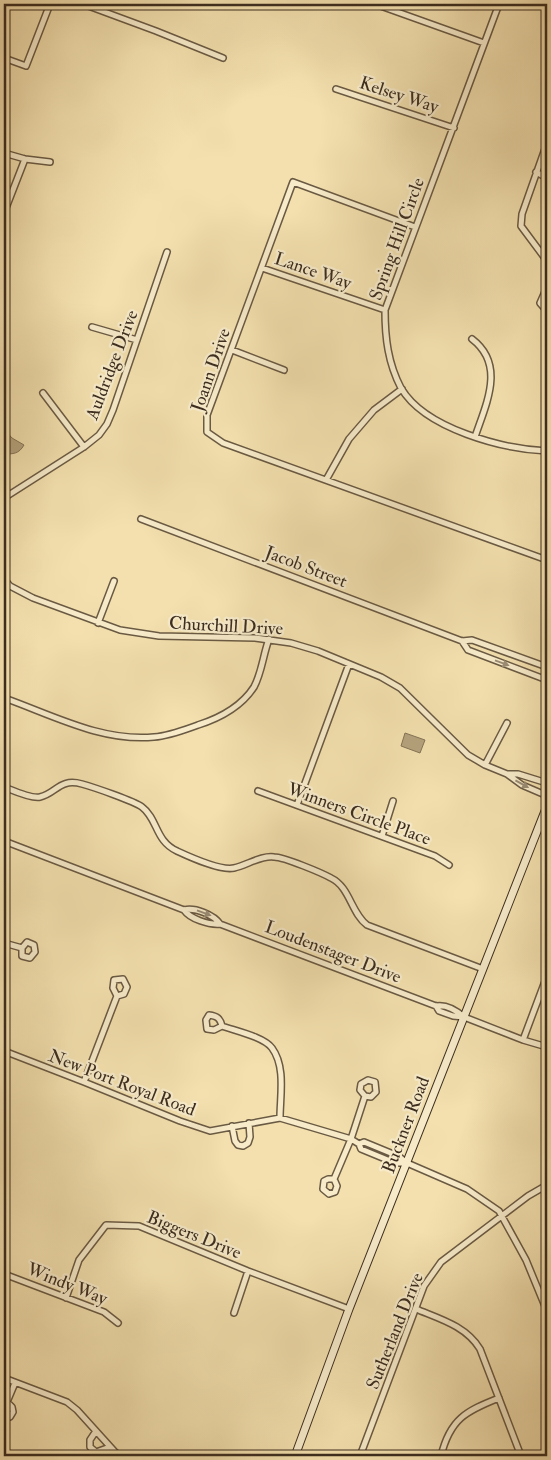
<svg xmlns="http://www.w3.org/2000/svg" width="551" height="1460" font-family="'IM FELL Double Pica',serif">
  <rect width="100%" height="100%" fill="#f3e0ae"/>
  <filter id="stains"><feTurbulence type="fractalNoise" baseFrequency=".004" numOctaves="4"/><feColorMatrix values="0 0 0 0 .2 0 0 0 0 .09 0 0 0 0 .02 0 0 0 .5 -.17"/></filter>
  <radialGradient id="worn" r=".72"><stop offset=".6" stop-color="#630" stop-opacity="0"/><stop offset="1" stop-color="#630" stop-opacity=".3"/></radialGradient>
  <path fill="#b5a37d" stroke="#857457" d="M4 429 12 438 24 445C19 454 13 454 4 454Z
    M405 733 425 740 420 753 401 746Z"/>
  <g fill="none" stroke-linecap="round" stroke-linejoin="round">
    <defs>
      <path id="street" d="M83 4 156 31 223 58
        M375 4 484 43
        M499 4 385 310C385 338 388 363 401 388 425 429 503 449 547 451
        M4 58 26 66 50 4
        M336 89 454 128
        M547 143 522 214 521 226 547 261
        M4 153 25 159 50 162
        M536 172 547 178
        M4 213 25 159
        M415 227 293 182 207 415V432L223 443 547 560
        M262 268 385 310
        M547 287 540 303 547 311
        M92 327 137 340
        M472 339C506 365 486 404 475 437
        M232 350 284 370
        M43 393 84 447
        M326 480 349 439 374 410 402 389
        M4 498 84 447 99 435 107 424 113 410 167 252
        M141 519 462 641 472 640 547 667
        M4 579 10 586 33 598 120 630 159 636 255 638 291 643 318 651 381 677 400 688 468 755 485 765 507 774
        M98 623 114 581
        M462 641 468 650 547 680
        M7 699C54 716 103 742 154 737 169 736 184 730 198 725 220 718 241 707 254 687 262 672 263 655 269 639
        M485 765 507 723
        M4 787C12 790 31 799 40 797 57 793 59 778 82 784 93 787 134 801 142 807 158 819 155 841 177 851 190 857 220 871 234 868 247 865 262 855 274 857 284 857 322 873 331 878 350 887 351 913 367 925L483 969
        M547 787V783L518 774H507L522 785 543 794 547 792
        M258 791 435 856 449 865
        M297 805 349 664
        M382 836 393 801
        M4 841 184 910C195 907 214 915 220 924
        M184 910C190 919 209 925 220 924L436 1006C447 1004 456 1010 464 1017
        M27 942 34 945 35 952 30 958 22 956V948Z
        M4 943 22 948
        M547 976 523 1040 547 1047
        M436 1006 439 1011 453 1016 464 1017 523 1040
        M222 1026C220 1018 217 1016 209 1015L206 1020 207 1029 214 1030 222 1026C236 1031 264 1037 272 1048 286 1067 280 1096 280 1118
        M4 1051 84 1082 180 1121 210 1131 280 1118 351 1139 359 1144
        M84 1082 117 996 124 994 127 987 123 979 114 980 113 988 117 996
        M232 1126 235 1141 238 1145 243 1146 248 1143 250 1137 249 1123
        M407 1163H395L361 1149 359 1144 364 1142 398 1156 407 1163 467 1189 499 1211 526 1260 547 1311
        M334 1179H328L324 1181 323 1189 329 1194 335 1192 337 1186 334 1179 351 1139 365 1096 371 1097 376 1092 375 1082 368 1080 361 1084 360 1090 365 1096
        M4 1274 104 1312 118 1323
        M66 1298 79 1260 106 1225 139 1226 248 1271 349 1309
        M416 1309C440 1319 466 1326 480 1349L521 1456
        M234 1313 248 1271
        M4 1378 67 1402 77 1410 115 1452 121 1456
        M7 1402 15 1383
        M4 1418 10 1417 13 1412 12 1407 7 1402
        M96 1431 90 1440V1447L96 1452 110 1447
        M360 1456 424 1286 441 1262 528 1196 547 1185
        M441 1456C450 1419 466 1411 499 1398"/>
      <path id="secondary" d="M295 1456 349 1309 547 806"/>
    </defs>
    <use href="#street" stroke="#6a5a43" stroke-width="8"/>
    <use href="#secondary" stroke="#3c2d1f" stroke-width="9"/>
    <use href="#street" stroke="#f7ebca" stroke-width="5"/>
    <use href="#secondary" stroke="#f7ebca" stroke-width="7"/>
  </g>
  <defs><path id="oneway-solid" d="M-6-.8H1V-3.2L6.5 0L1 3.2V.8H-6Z" transform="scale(1.25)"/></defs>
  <g fill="#9a8c74">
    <use href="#oneway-solid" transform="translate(502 663) rotate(20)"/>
    <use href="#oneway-solid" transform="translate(522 784) rotate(29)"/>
    <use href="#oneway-solid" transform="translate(204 913) rotate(20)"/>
  </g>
  <g text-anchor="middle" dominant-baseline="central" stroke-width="4.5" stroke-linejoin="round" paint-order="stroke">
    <g font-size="18" fill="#3c2d1f" stroke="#f7ebca">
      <text transform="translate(399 95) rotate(18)">Kelsey Way</text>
      <text transform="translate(397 239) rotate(-70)">Spring Hill Circle</text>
      <text transform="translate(313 271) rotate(19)">Lance Way</text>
      <text transform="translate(112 365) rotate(-69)">Auldridge Drive</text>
      <text transform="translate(211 370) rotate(-71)">Joann Drive</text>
      <text transform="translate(306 567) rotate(21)">Jacob Street</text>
      <text transform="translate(226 626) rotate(3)">Churchill Drive</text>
      <text transform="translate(359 814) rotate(20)">Winners Circle Place</text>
      <text transform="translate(333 952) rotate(21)">Loudenstager Drive</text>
      <text transform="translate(122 1083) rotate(21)">New Port Royal Road</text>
      <text transform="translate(406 1125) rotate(-69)">Buckner Road</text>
      <text transform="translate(194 1235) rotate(22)">Biggers Drive</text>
      <text transform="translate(67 1284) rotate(22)">Windy Way</text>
      <text transform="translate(395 1331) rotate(-68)">Sutherland Drive</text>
    </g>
  </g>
  <rect width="551" height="1460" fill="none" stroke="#f3e0ae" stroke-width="20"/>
  <rect x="5" y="5" width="541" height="1450" fill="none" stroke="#3c2d1f" stroke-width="2.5"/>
  <rect x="10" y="10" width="531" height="1440" fill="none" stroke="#3c2d1f"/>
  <rect width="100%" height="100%" filter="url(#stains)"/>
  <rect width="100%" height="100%" fill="url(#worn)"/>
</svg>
